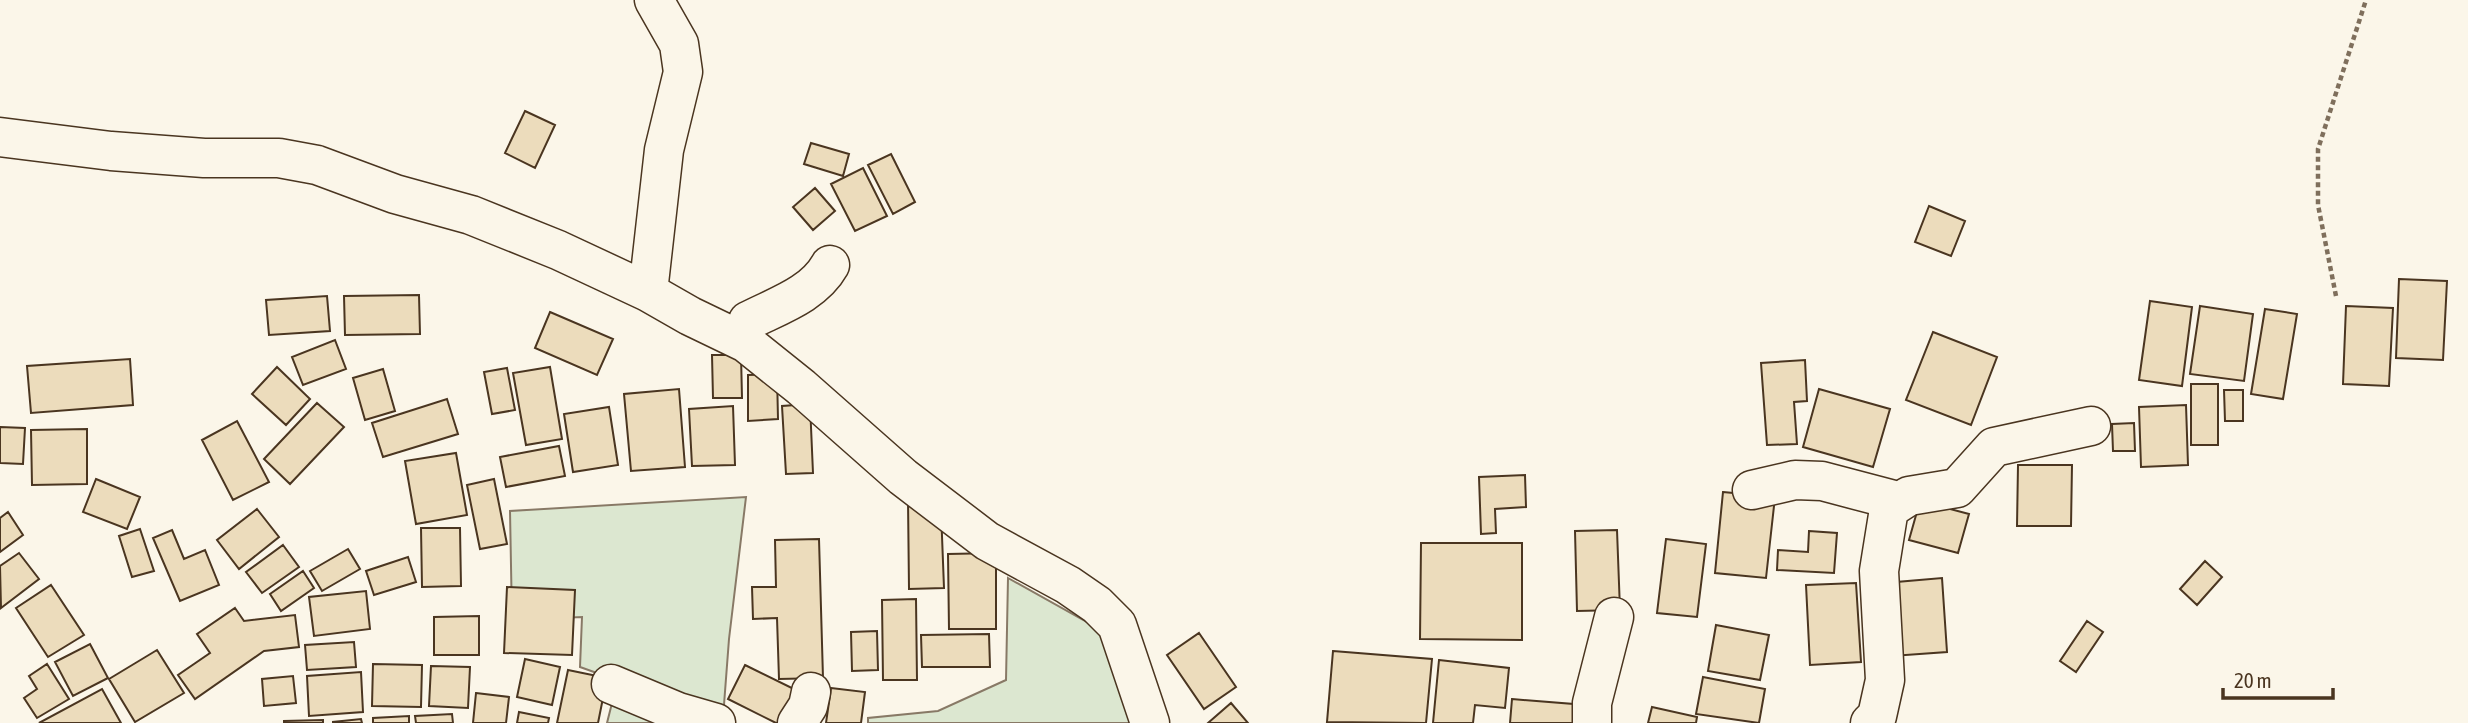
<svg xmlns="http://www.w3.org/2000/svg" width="2468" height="723" font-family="'Asap Condensed',sans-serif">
  <rect width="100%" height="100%" fill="#fbf6e9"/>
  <path fill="#dce7d0" stroke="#887966" stroke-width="2" d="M746 497 729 639 723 718 580 667 582 617 512 620 510 511Z
    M1008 578 1101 630 1136 723H868V718L938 711 1006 680Z
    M612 703 664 723H607Z"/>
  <path fill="#ecdcbc" stroke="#4a3520" stroke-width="2" d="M525 111 555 125 535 168 505 153Z
    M811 143 849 154 843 176 804 164Z
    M891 154 915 202 893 214 868 165Z
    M863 168 887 216 855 231 831 184Z
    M815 188 835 211 813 230 793 207Z
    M1929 206 1965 221 1951 256 1915 242Z
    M2399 279 2447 281 2443 360 2396 358Z
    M419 295 420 334 345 335 344 296Z
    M327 296 330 331 269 335 266 300Z
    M2150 301 2192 307 2182 386 2139 380Z
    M2200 306 2253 314 2244 381 2190 374Z
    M2346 306 2393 308 2389 386 2343 384Z
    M2265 309 2297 314 2283 399 2251 394Z
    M550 312 613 339 597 375 535 348Z
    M1933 332 1997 357 1971 425 1906 400Z
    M335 340 346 369 303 385 292 357Z
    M712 355H741L742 398H713Z
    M130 359 133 405 31 413 27 366Z
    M1805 360 1807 401 1794 402 1797 444 1767 445 1761 363Z
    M277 367 310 399 286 425 252 394Z
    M550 367 562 439 526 445 513 373Z
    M507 368 515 410 492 414 484 372Z
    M383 369 395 411 365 420 353 378Z
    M777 374 778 419 748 421V375Z
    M2191 384H2218V445H2191Z
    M679 389 685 467 631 471 624 394Z
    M1819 389 1890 409 1873 467 1803 447Z
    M2224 390H2243V421H2225Z
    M447 399 458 434 383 457 372 423Z
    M317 403 344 427 290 484 264 459Z
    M810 404 813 473 786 474 782 406Z
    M2186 405 2188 465 2141 467 2139 407Z
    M733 406 735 465 692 466 689 409Z
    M609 407 618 465 573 472 564 414Z
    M237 421 269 482 233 500 202 440Z
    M2134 423 2135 451H2113L2112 424Z
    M0 427 25 428 23 464 0 463Z
    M87 429V484L32 485 31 430Z
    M559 446 565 476 506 487 500 457Z
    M456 453 467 515 416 524 405 461Z
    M2018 465H2072L2071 526H2017Z
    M1525 475 1526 507 1495 509 1496 533 1481 534 1479 477Z
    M96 479 140 497 127 529 83 512Z
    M494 479 507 544 480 549 467 485Z
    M1723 492 1775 497 1766 578 1715 573Z
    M908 500 941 510 944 588 909 589Z
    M1920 501 1969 514 1958 553 1909 540Z
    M257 509 279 537 239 569 217 540Z
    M8 512 23 535 0 552V518Z
    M421 528H460L461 586 422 587Z
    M140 529 154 571 132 577 119 536Z
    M172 530 184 559 205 550 219 585 180 601 153 538Z
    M1617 530 1620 610 1577 611 1575 531Z
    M1809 531 1837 533 1834 573 1777 570 1778 550 1808 552Z
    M819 539 823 678 779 679 777 618 753 619 752 587H776L775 540Z
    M1666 539 1706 544 1697 617 1657 613Z
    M1421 543H1522V640L1420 639Z
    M283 545 299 567 262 593 246 572Z
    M348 549 360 569 322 591 310 571Z
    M19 553 39 579 1 608 0 566Z
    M996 553V629H949L948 554Z
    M408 557 416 582 374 595 366 571Z
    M2205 561 2222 577 2197 605 2180 589Z
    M303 571 314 588 281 611 270 594Z
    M1942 578 1947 652 1892 656 1885 583Z
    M1856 583 1861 662 1810 665 1806 585Z
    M51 585 84 635 48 657 16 608Z
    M507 587 575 590 572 655 504 653Z
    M366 591 370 629 314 636 309 597Z
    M916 599 917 680H883L882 600Z
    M235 608 244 621 295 615 299 647 264 651 195 699 178 675 210 653 197 634Z
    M479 616V655H434V617Z
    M2087 621 2103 632 2076 672 2060 661Z
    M1716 625 1769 635 1760 680 1708 671Z
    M877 631 878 670 852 671 851 632Z
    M1199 633 1236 687 1204 709 1167 655Z
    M989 634 990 667H922L921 635Z
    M354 642 356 667 307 670 305 645Z
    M90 644 108 678 73 696 55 662Z
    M157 650 184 693 135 722 109 679Z
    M1333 651 1432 659 1426 723 1327 722Z
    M525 659 560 667 552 705 517 697Z
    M1439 660 1509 668 1505 708 1475 705 1473 723H1433Z
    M47 664 69 699 37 718 24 698 37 689 29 676Z
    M373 664 422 665 421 707 372 706Z
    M745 665 800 692 784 723H776L728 699Z
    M431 666 470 667 468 708 429 706Z
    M568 670 607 678 598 723H557Z
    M361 672 363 712 309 716 307 676Z
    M293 676 296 703 264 706 262 679Z
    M1703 677 1765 689 1759 723 1696 714Z
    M831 688 865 692 861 723H826Z
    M102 689 121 723H39Z
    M476 693 509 697 506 723H473Z
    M1512 699 1586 705 1584 723H1510Z
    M1231 703 1248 723H1208Z
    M1652 707 1697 717 1696 723H1648Z
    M519 712 549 718 548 723H517Z
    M452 714 453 723H416L415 716Z
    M409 716V723H373V718Z
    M361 719 362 723H333V722Z
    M323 720V723H284V721Z"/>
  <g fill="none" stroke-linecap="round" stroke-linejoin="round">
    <defs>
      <path id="minor" d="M0 137 111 151 204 158H279L317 165 395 194 471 215 558 250 648 292 690 316 746 343 801 387 903 477 987 541 1068 585 1097 605 1117 625 1150 723
        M648 292 664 150 683 72 679 44 654 0
        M748 321C777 306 813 295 830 265
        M1752 490 1795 480 1822 481 1898 501
        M611 684 678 712 716 723
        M797 723 808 706 811 692
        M1592 723V703L1614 617
        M1870 723 1877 716 1885 680 1879 571 1888 515 1892 507 1909 496 1957 488 1994 447 2091 426"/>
    </defs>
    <use href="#minor" stroke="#4a3520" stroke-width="41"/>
    <path stroke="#7f6f5c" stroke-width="4.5" stroke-dasharray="5 3.5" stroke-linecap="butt" d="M2336 296 2318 205V149L2366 0"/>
    <use href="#minor" stroke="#fbf6e9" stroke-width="38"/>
  </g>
  <path d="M2223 688v10h110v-10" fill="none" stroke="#4a3520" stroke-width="3.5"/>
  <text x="2234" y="688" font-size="21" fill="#4a3520" stroke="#fbf6e9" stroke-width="5" paint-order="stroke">20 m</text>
</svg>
